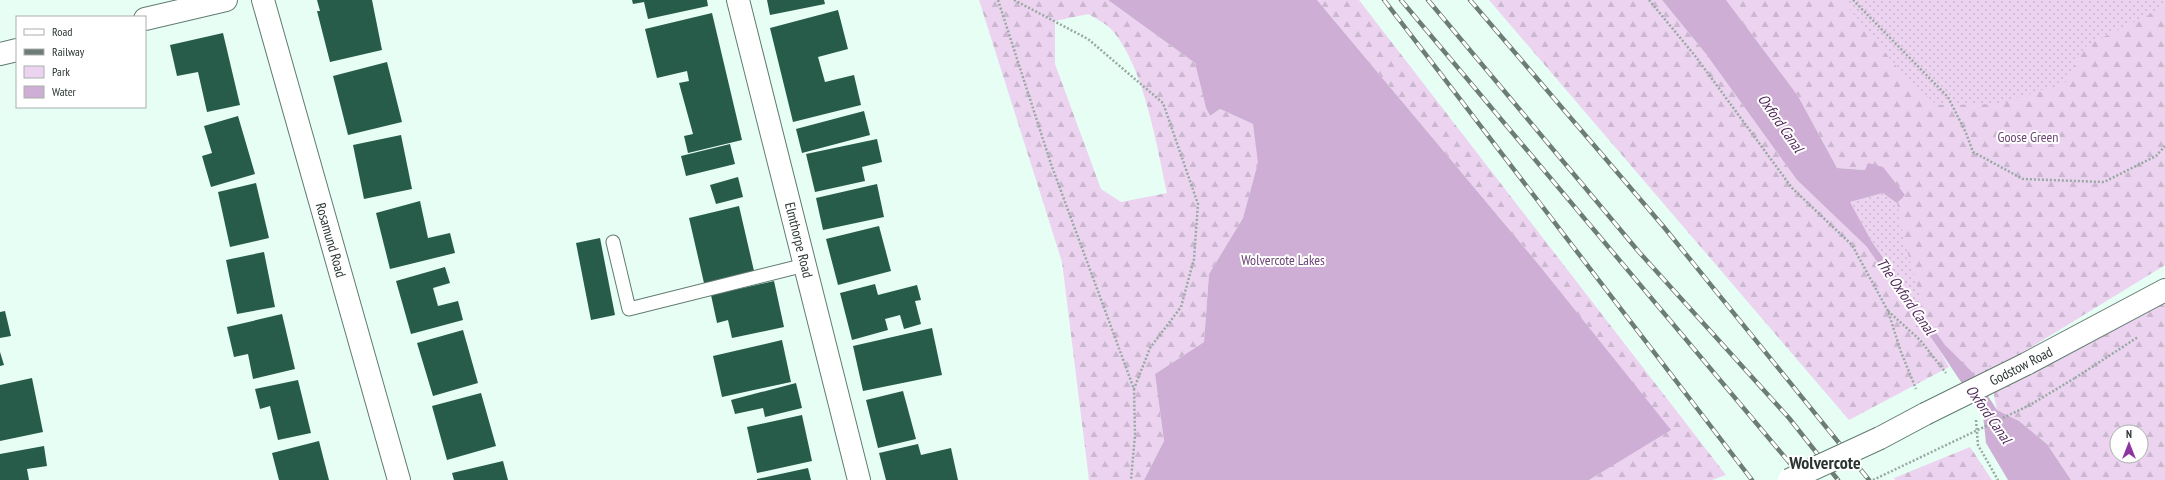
<svg xmlns="http://www.w3.org/2000/svg" width="2165" height="480" font-family="'PT Sans Narrow',sans-serif">
  <defs>
    <pattern id="green-dots" width="8" height="8" patternUnits="userSpaceOnUse"><rect width="8" height="8" fill="#ecd4f1"/><path d="M2 2h.1M6 6h.1" fill="none" stroke="#cbb7cf" stroke-width="1.8" stroke-linecap="round"/></pattern>
    <pattern id="forest-firs" width="22" height="20" patternUnits="userSpaceOnUse"><rect width="22" height="20" fill="#ecd4f1"/><path d="M5 1l3.5 6h-7zM16 11l3.5 6h-7z" fill="#cbb7cf"/></pattern>
  </defs>
  <rect width="100%" height="100%" fill="#e7fef4"/>
  <path fill="url(#green-dots)" d="M1726 0H2165V265L2028 349 1982 385 1945 345 1872 242 1850 202 1883 193 1798 96Z"/>
  <path fill="url(#forest-firs)" fill-rule="evenodd" d="M979 0H1108L1195 63 1206 108 1210 116 1220 109 1253 124 1259 163 1243 218 1209 274 1204 342 1155 374 1164 441 1144 480H1089L1062 262ZM1088 14C1095 18 1103 22 1109 27 1143 61 1157 146 1167 193L1121 202 1101 189 1055 64V21Z
    M1317 0H1359L1726 475 1712 480H1589L1670 430 1539 265Z
    M1489 0H1662L1706 54 1797 180 1866 246 1939 349 1949 367 1849 420Z
    M1726 0H1842L1905 77 1937 105 1999 104 2066 82 2087 45 2165 7V265L2028 349 1973 373 1945 345 1926 318 1905 243 1897 203 1905 196 1865 170 1837 168 1798 96Z
    M2165 301V480H2071L2047 444 2019 421 1997 410 1993 391ZM2117 432H2141V456H2117Z
    M1970 447 1992 480H1895L1894 478Z"/>
  <path fill="#ceaed5" d="M1108 0H1317L1539 265 1671 430 1589 480H1144L1164 441 1155 374 1204 342 1209 274 1243 218 1258 163 1253 124 1220 109 1210 116 1206 108 1195 63Z
    M1662 0H1726L1798 96 1837 168 1865 170 1868 163 1883 167 1905 195 1897 203 1883 193 1850 202 1872 242 1945 345 1973 373 1997 410 2019 421 2047 444 2071 480H2008L1986 443 1983 415 1939 349 1866 246 1797 180 1706 54Z"/>
  <path fill="#275c4a" d="M317 0H372L382 50 330 62 317 11H320Z
    M632 0H707L708 6 648 19 644 2 633 4Z
    M767 0H824L825 4 770 15Z
    M838 10 848 49 818 57 825 82 854 75 861 105 793 122 770 28Z
    M712 13 742 140 688 153 684 136 693 134 679 83 689 81 687 71 657 78 645 29Z
    M223 33 240 105 207 112 198 72 177 76 170 45Z
    M387 62 402 122 348 135 333 76Z
    M864 111 870 135 802 153 796 129Z
    M238 116 255 174 211 187 202 156 212 153 204 126Z
    M401 135 412 189 364 199 353 145Z
    M877 139 882 162 862 167 865 181 815 192 806 154Z
    M730 144 735 164 686 176 681 156Z
    M738 177 743 197 716 204 710 185Z
    M256 183 269 238 230 247 218 192Z
    M877 184 884 217 823 230 816 198Z
    M420 201 428 238 450 233 455 253 390 269 376 213Z
    M739 206 754 271 704 283 689 218Z
    M879 226 891 271 838 285 826 239Z
    M600 238 615 315 591 320 576 243Z
    M264 252 275 307 237 314 226 260Z
    M445 267 450 283 433 288 438 306 458 301 463 320 411 334 396 281Z
    M774 281 784 327 732 338 728 320 717 323 711 295Z
    M875 284 878 295 917 285 921 300 915 301 921 324 904 329 900 315 885 319 888 330 852 340 840 293Z
    M5 311 11 336 0 338V312Z
    M282 314 295 369 253 379 248 354 234 357 227 327Z
    M932 328 942 375 863 391 853 346Z
    M463 330 478 383 433 396 417 343Z
    M782 340 791 382 722 397 713 356Z
    M0 352 4 365 0 366Z
    M32 378 43 432 0 441V385Z
    M298 380 311 433 278 440 270 406 260 409 255 389Z
    M796 383 802 408 765 417 763 408 735 414 731 400Z
    M903 391 916 439 878 448 866 400Z
    M481 393 496 446 447 460 432 406Z
    M802 415 812 461 757 473 747 427Z
    M319 441 329 480H279L272 453Z
    M918 444 921 455 951 448 958 480H886L879 453Z
    M44 446 47 466 27 469 29 480H0V454Z
    M503 461 508 480H454L452 473Z
    M808 468 811 480H757V479Z"/>
  <g fill="none" stroke-linecap="round" stroke-linejoin="round">
    <defs>
      <path id="service" d="M613 242 629 309 805 265"/>
      <path id="minor" d="M263 0 399 480
        M738 0 859 480
        M145 19 226 0
        M0 54 17 50"/>
      <path id="tertiary" d="M2026 364 2165 290
        M1880 438 1925 414"/>
    </defs>
    <use href="#service" stroke="#617b71" stroke-width="15"/>
    <use href="#minor" stroke="#617b71" stroke-width="24"/>
    <use href="#tertiary" stroke="#617b71" stroke-width="24"/>
    <path stroke="#97a9a2" stroke-width="2.5" stroke-dasharray="2 2" stroke-linecap="butt" d="M998 0 1051 164 1134 389 1135 435 1131 480
      M1014 0 1088 39 1163 103 1198 204 1194 259 1181 307 1150 348 1134 389
      M1649 0 1696 57 1792 188 1852 245 1888 311 1901 352 1916 389
      M1853 0 1948 97 1966 133 1973 152 2023 179 2104 182 2156 156 2165 146
      M1888 311 1920 340 1946 373
      M2075 378 2138 337
      M1976 420 1978 445 1998 480"/>
    <use href="#service" stroke="#fff" stroke-width="13"/>
    <use href="#minor" stroke="#fff" stroke-width="22"/>
    <use href="#tertiary" stroke="#fff" stroke-width="22"/>
    <defs>
      <path id="rail" d="M1384 0 1752 480
        M1401 0 1804 480
        M1428 0 1639 252 1789 418 1838 480
        M1470 0 1663 226 1869 480"/>
    </defs>
    <use href="#rail" stroke="#6d7d76" stroke-width="4.5"/>
    <use href="#rail" stroke="#fff" stroke-width="3" stroke-dasharray="9" stroke-linecap="butt"/>
    <defs>
      <path id="tertiary-bridge" d="M1925 414 2026 364
        M1789 480 1880 438"/>
    </defs>
    <use href="#tertiary-bridge" stroke="#617b71" stroke-width="24" stroke-linecap="butt"/>
    <path stroke="#97a9a2" stroke-width="2.5" stroke-dasharray="2 2" stroke-linecap="butt" d="M1873 480 2030 405 2075 378"/>
    <use href="#tertiary-bridge" stroke="#fff" stroke-width="22"/>
  </g>
  <g text-anchor="middle" dominant-baseline="central" stroke-width="4" stroke-linejoin="round" paint-order="stroke">
    <g font-size="14" fill="#6d4476" stroke="#fff">
      <text x="2028" y="137">Goose Green</text>
      <text x="1283" y="260">Wolvercote Lakes</text>
    </g>
    <g font-size="14" fill="#2b3632" stroke="#fff">
      <text transform="translate(331 240) rotate(74)">Rosamund Road</text>
      <text transform="translate(799 240) rotate(76)">Elmthorpe Road</text>
      <text transform="translate(2021 366) rotate(-27)">Godstow Road</text>
    </g>
    <g font-size="15" font-style="italic" fill="#542c5d" stroke="#fff">
      <text transform="translate(1781 123) rotate(55)">Oxford Canal</text>
      <text transform="translate(1906 296) rotate(55)">The Oxford Canal</text>
      <text transform="translate(1989 414) rotate(55)">Oxford Canal</text>
    </g>
    <g font-size="18" font-weight="bold" fill="#2b3632" stroke="#fff">
      <text x="1825" y="462">Wolvercote</text>
    </g>
  </g>
  <rect x="16" y="16" width="130" height="92" fill="#ffffff" stroke="#aaafad"/>
  <rect x="24" y="29" width="20" height="6" fill="#ffffff" stroke="#aaafad"/>
  <text x="52" y="36" font-size="12" fill="#2b3632">Road</text>
  <rect x="24" y="49" width="20" height="6" fill="#6d7d76" stroke="#aaafad"/>
  <text x="52" y="56" font-size="12" fill="#2b3632">Railway</text>
  <rect x="24" y="66" width="20" height="12" fill="#ecd4f1" stroke="#aaafad"/>
  <text x="52" y="76" font-size="12" fill="#2b3632">Park</text>
  <rect x="24" y="86" width="20" height="12" fill="#ceaed5" stroke="#aaafad"/>
  <text x="52" y="96" font-size="12" fill="#2b3632">Water</text>
  <g transform="translate(2129 444)"><circle r="19" fill="#ffffff" stroke="#aaafad"/>
  <path d="M0-3L7 15L0 10L-7 15Z" fill="#8e35a1"/>
  <text y="-6" font-size="11" font-weight="bold" text-anchor="middle" fill="#2b3632">N</text>
  </g>
</svg>
